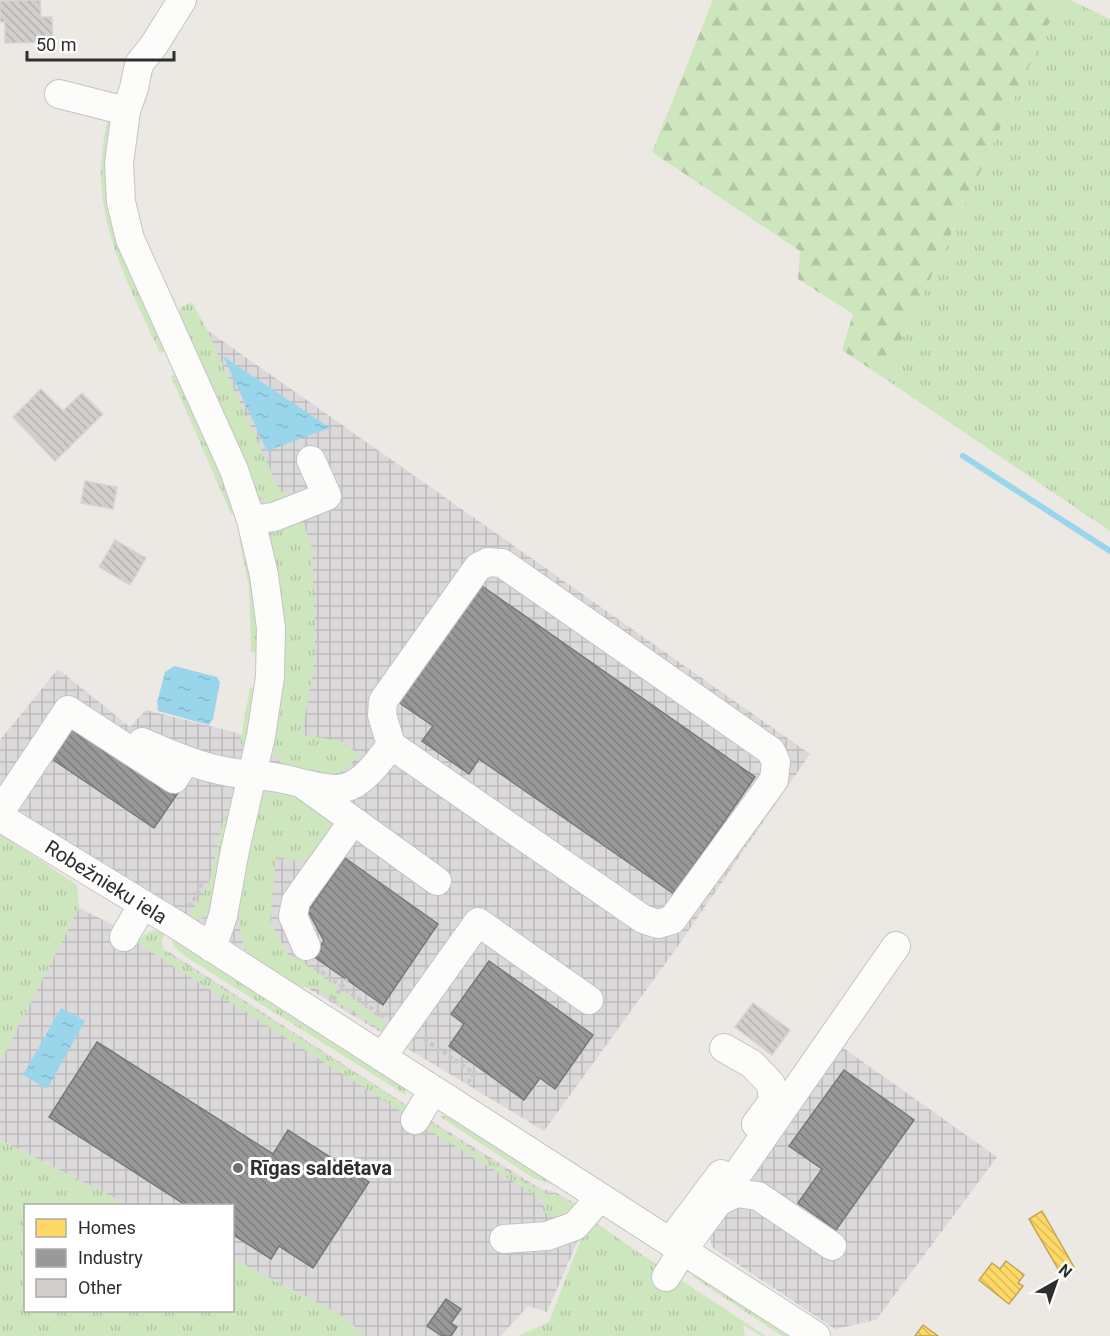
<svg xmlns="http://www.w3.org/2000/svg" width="1110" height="1336" font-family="Roboto,sans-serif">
  <defs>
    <pattern id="industrial-grid" width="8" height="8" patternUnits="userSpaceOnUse" patternTransform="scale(1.5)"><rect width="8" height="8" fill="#dcd9db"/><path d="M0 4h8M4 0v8" fill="none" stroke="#bdbbbc"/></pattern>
    <pattern id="grass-tufts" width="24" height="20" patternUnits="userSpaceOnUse" patternTransform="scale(1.5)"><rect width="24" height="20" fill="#cee6be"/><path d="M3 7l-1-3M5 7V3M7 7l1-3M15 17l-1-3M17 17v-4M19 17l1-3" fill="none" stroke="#b1c6a4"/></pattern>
    <pattern id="forest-firs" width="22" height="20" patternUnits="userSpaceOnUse" patternTransform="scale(1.5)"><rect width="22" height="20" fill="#cee6be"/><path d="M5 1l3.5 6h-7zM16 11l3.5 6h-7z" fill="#b1c6a4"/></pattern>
    <pattern id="water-ripples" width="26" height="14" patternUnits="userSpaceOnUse" patternTransform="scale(1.5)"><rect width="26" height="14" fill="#99d6ec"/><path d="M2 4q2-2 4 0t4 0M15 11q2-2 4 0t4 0" fill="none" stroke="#84b8cb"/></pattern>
    <pattern id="homes-back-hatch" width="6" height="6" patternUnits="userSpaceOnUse" patternTransform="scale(1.5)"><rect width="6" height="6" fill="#ffd966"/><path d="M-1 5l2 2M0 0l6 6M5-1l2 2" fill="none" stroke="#dbbb59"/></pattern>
    <pattern id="industry-back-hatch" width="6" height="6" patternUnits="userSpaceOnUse" patternTransform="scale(1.5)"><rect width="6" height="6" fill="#999"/><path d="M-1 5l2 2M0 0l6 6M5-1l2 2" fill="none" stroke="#7d7d7d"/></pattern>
    <pattern id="building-back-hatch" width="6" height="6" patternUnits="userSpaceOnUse" patternTransform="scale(1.5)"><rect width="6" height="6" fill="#d1cecb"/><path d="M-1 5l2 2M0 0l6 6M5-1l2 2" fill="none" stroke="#b4b1af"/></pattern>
  </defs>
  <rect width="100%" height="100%" fill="#ece8e4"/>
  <path fill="url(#industrial-grid)" d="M182 329 207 330 810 754 678 946 544 1131 0 802V740L58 669 130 727 146 710 230 731 267 743 280 666Z
    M79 908 169 952 425 1117 541 1189 555 1192 580 1206 588 1217 547 1312 528 1306 501 1336H366L339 1314 233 1259 232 1206 128 1205 0 1140V1062Z
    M835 1042 997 1157 876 1320 835 1329 712 1247 707 1225Z"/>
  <path fill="url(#grass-tufts)" d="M1060 0H1070L1110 19V531L884 378Z
    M109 112 168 349 160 353C133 294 99 234 101 167 102 148 105 130 109 112Z
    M192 302 207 330 280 491 295 498 312 548 314 598 315 659 302 735 341 741 360 755 343 771 332 775 317 774 286 766 280 762 272 753 270 744 277 713 286 639 270 538 273 530 272 505 264 502 256 492 179 315 180 308Z
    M179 373 239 511 231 514 171 376Z
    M246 538 260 654 251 652 249 587 239 539Z
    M250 687 257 690 248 746 240 744Z
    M280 790 292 791 326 814 331 823 332 832 311 860 302 861 276 857 270 921 290 958 294 956 392 1027 386 1033 312 986 291 989C275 978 256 966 246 949 228 916 248 839 255 803 263 794 269 792 280 790Z
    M225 813 233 816C229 832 214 909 204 917 199 921 192 921 187 917L198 902 209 883Z
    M0 833 77 885 79 908 0 1062Z
    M156 930 166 931C161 939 161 943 164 951L406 1106 402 1112 137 943C142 935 148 932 156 930Z
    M175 935 185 942 210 964 400 1081 405 1087 406 1095 186 957 174 947 172 941Z
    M439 1116H446L459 1119 560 1187 533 1178Z
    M432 1124 527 1184 547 1194H555L577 1206 558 1221 542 1210 545 1201 427 1129Z
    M0 1140 128 1205 26 1206V1310H232L233 1259 339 1314 366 1336H0Z
    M589 1218 629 1246 766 1336H761L743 1325 745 1336H518L549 1322Z
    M696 1272 792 1336H782L693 1277Z"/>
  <path fill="url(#forest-firs)" d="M713 0H1060L884 378 842 350 853 314 798 279 800 251 652 152Z"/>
  <path fill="url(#water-ripples)" d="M223 356 330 428 267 451Z
    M174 666 217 677 220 682 213 719 209 725 158 711 157 702 165 672Z
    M61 1008 85 1021 47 1089 23 1075Z"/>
  <path fill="url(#homes-back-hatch)" stroke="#c0a655" stroke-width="1.5" d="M1042 1211 1074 1267 1061 1274 1029 1219Z
    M1006 1261 1024 1275 1018 1283 1023 1286 1009 1304 979 1280 992 1263 1000 1269Z
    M923 1325 938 1336H915Z"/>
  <path fill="url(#industry-back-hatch)" stroke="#797979" stroke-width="1.5" d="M479 584 755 777 674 894 479 759 469 774 422 741 433 726 397 701Z
    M74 719 180 790 154 828 49 757Z
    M345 858 438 924 383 1005 313 956 324 941 308 911Z
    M489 961 593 1035 555 1089 540 1078 524 1100 449 1046 464 1024 451 1014Z
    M97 1042 273 1154 288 1130 369 1182 313 1268 279 1246 271 1259 232 1234V1206H187L49 1117Z
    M844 1070 914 1120 836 1230 798 1203 822 1169 789 1146Z
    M446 1299 461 1309 451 1323 457 1327 451 1336H442L427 1326Z"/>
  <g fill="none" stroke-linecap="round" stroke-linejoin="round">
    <path stroke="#99d6ec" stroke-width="6" d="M963 456 1110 551"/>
  </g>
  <path fill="url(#building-back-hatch)" stroke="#d7d4d0" stroke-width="1.5" d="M40 0 41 17H52L53 42 5 43V22H0V1Z
    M41 389 63 411 82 393 103 414 55 461 13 417Z
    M85 481 117 487 113 509 81 503Z
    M115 540 146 558 130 585 99 567Z
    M753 1003 790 1030 772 1055 735 1027Z"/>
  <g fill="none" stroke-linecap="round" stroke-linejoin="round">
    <defs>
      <path id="minor" d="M182 0 154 45 139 64 134 88 126 111 119 163 121 202 130 239 234 470 251 520 264 575 271 628 270 677 261 736 235 850 223 916 212 948
        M59 94 126 111
        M251 520 274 517 327 496 311 460
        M134 752 142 742C170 754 199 767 229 772 248 775 266 775 284 779 299 782 330 792 344 788 363 784 380 760 391 745L382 715 383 701 478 567 488 562 502 563 771 751 776 762 774 780 672 920 658 924 643 919 391 745
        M305 786 437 881
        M0 812 68 710 174 779 186 760
        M0 817 177 925 816 1336
        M124 937 143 904
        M306 946 293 916 296 901 353 821
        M724 1048 752 1064 771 1084 773 1101 756 1124
        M382 1057 478 922 589 1000
        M415 1120 433 1090
        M718 1202 896 946
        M504 1239 547 1236 575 1226 590 1209 597 1195
        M670 1242 721 1174
        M666 1277 683 1250 718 1202 736 1193 758 1196 832 1246"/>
    </defs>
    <use href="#minor" stroke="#c5c4c5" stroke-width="30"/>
    <path stroke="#c9c9c8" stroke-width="4" stroke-dasharray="4.5 3" stroke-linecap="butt" d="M189 907 195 898 204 880
      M315 967 384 1017
      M333 1000 347 979
      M424 1039 474 1073 467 1085"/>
    <use href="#minor" stroke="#fcfcfb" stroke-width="28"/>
  </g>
  <circle fill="#706f6e" stroke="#fff" stroke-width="2" cx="238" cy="1168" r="6"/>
  <g text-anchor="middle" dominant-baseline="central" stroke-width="6" stroke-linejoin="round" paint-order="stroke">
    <g font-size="20" fill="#2e2e2e" stroke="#fff">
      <text transform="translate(106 882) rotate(32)">Robežnieku iela</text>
    </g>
    <g font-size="20" font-weight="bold" fill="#2e2e2e" stroke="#fff" text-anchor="start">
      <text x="250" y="1168">Rīgas saldētava</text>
    </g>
  </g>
  <rect x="24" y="1204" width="210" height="108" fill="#ffffff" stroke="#ababab" stroke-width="1.5"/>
  <rect x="36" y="1219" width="30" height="18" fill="#ffd966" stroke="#ababab" stroke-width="1.5"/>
  <text x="78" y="1234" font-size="18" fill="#2e2e2e">Homes</text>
  <rect x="36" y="1249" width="30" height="18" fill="#999999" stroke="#ababab" stroke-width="1.5"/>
  <text x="78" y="1264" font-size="18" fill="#2e2e2e">Industry</text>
  <rect x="36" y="1279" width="30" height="18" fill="#d1cecb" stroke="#ababab" stroke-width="1.5"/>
  <text x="78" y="1294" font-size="18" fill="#2e2e2e">Other</text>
  <g transform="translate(1056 1282) rotate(40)" stroke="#ffffff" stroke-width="4.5" paint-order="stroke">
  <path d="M0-4.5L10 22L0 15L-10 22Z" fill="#2e2e2e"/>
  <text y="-9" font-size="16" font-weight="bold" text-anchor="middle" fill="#2e2e2e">N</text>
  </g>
  <path d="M27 51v9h147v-9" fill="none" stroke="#2e2e2e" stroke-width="3"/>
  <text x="36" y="51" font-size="18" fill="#2e2e2e" stroke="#ffffff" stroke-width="4.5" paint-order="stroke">50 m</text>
</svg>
